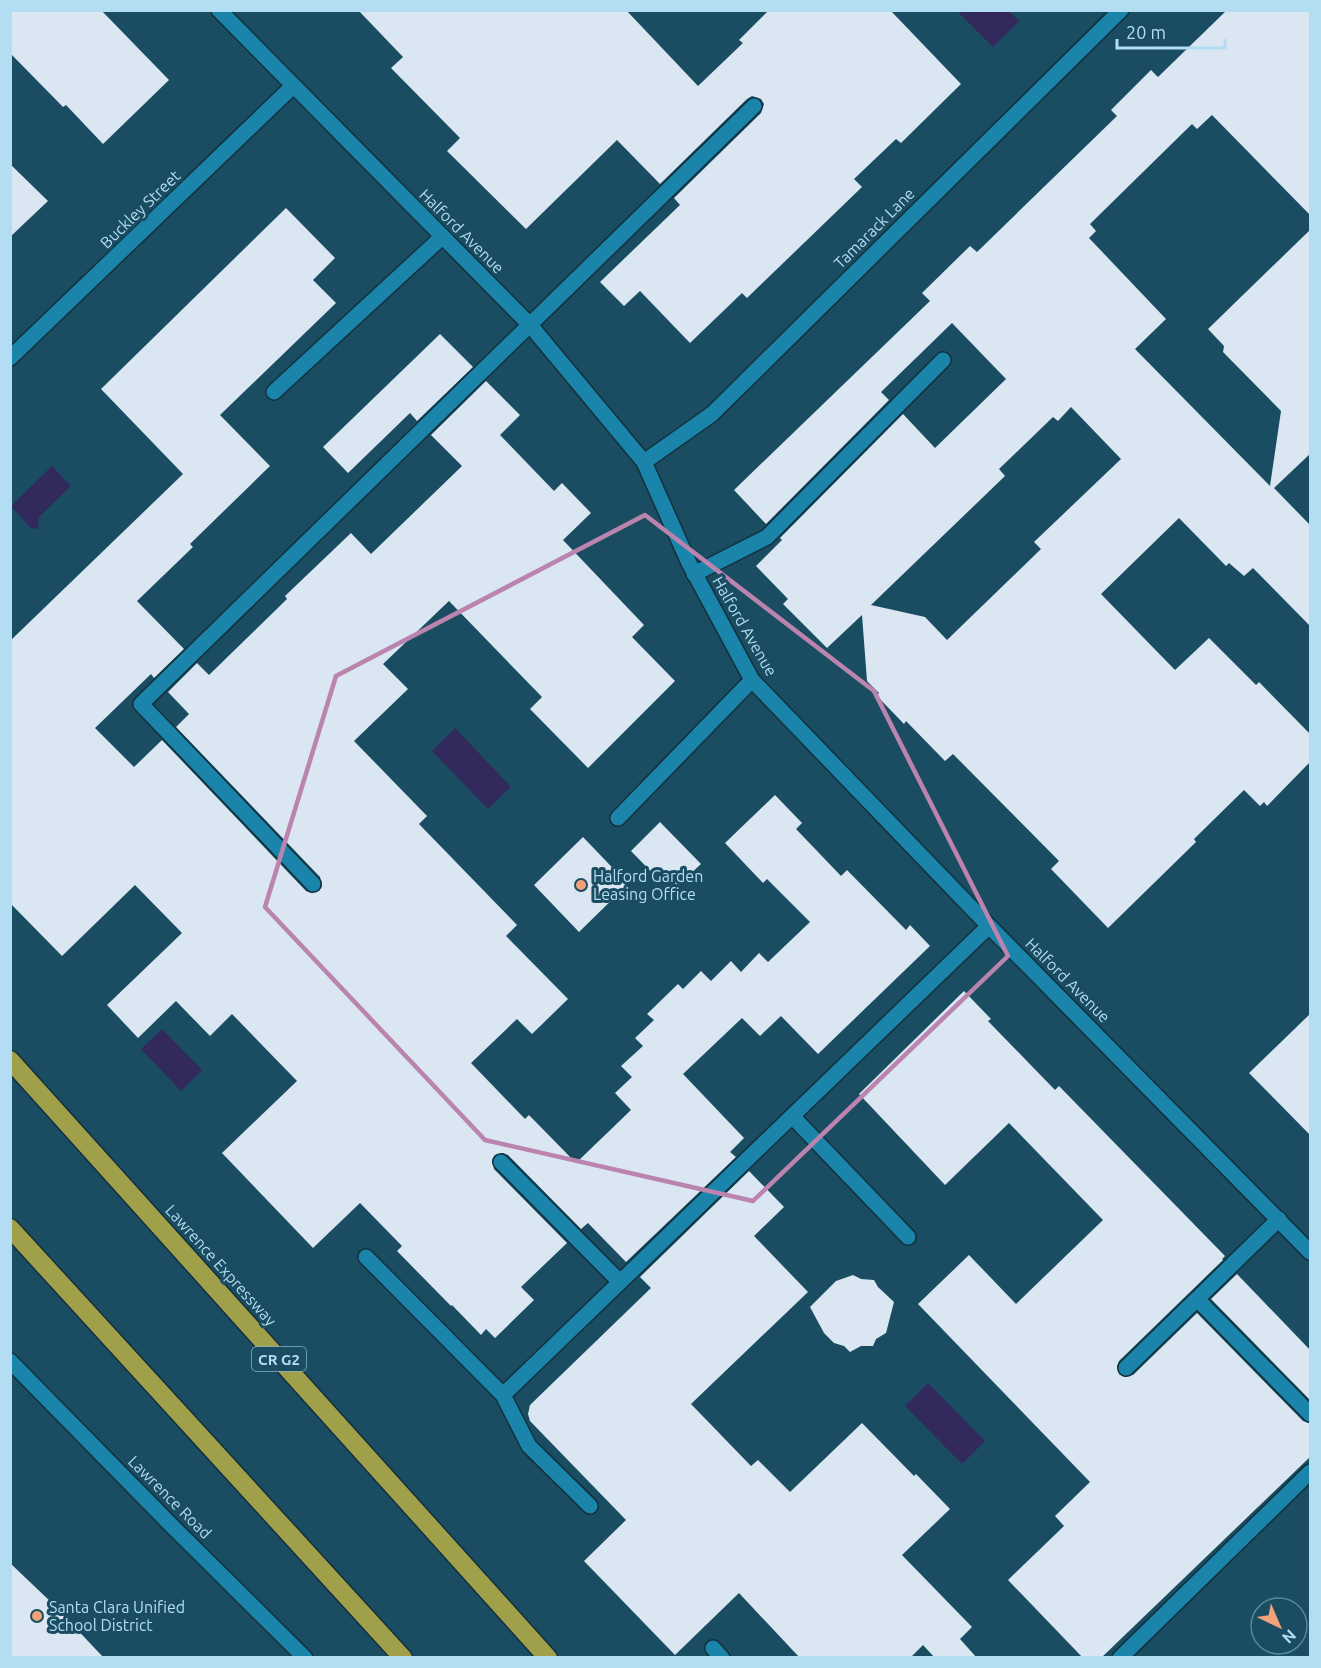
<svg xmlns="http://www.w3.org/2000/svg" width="1321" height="1668" font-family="Ubuntu,sans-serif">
  <rect width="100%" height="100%" fill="#1a4d61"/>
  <path fill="#32295c" d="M957 11H1008L1019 21 993 47Z
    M52 466 71 486 39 517 38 529 31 528 11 506Z
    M455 728 511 787 488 809 432 751Z
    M162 1029 202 1070 181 1091 141 1049Z
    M928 1383 985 1441 962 1464 905 1406Z"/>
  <path fill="#dae6f2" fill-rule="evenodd" d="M10 10H101L169 80 103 144 66 105 63 107 10 53Z
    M358 10H626L698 86 743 43 739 40 769 10H890L961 84 901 143 896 139 854 179 862 187 747 298 742 293 690 343 640 291 624 306 600 282 680 205 674 198 761 113 764 104 761 99 752 96 747 99 660 184 617 140 526 229 447 151 460 138 391 68 403 57Z
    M1227 10H1311V216L1212 115 1197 129 1192 124 1090 224 1096 231 1089 238 1166 319 1135 349 1270 486 1281 411 1223 352 1224 346 1208 329 1311 229V453L1274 488 1311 526V627L1253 568 1244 576 1229 563 1226 566 1179 518 1101 594 1175 670 1209 638 1256 685 1259 682 1311 735V761L1267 806 1264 802 1260 806 1244 790 1194 839 1196 842 1108 928 1051 869 1059 861 953 754 945 761 906 721 904 724 877 696 879 693 867 681 862 615 827 648 783 604 788 599 756 566 782 540 780 538 903 414 935 448 1006 379 952 323 881 392 889 400 766 524 734 490 930 301 922 293 970 246 977 252 1117 116 1111 110 1151 70 1158 77ZM1071 407 1121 459 1034 542 1041 549 947 640 925 617 871 605 1005 476 999 469 1053 417 1058 421Z
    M10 164 48 201 10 237Z
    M286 208 335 258 313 280 336 303 220 415 270 466 190 544 193 547 137 601 184 649 154 678 151 674 95 728 134 767 162 740 306 891 311 893 319 891 322 886 320 877 176 727 189 714 168 692 197 663 209 675 287 599 285 596 351 533 371 554 462 466 431 435 486 381 520 415 500 435 554 491 562 483 591 513 563 540 644 625 632 637 675 681 588 768 530 709 542 697 449 601 383 664 408 689 354 741 427 816 419 824 517 925 506 936 568 999 532 1034 517 1019 471 1063 525 1119 529 1115 576 1163 631 1110 615 1093 632 1077 621 1066 643 1046 635 1038 654 1020 647 1014 678 984 683 989 701 971 711 981 731 961 741 972 759 953 768 962 810 922 767 879 763 883 725 843 775 795 802 823 796 829 841 876 847 870 906 930 910 925 930 946 818 1054 781 1016 760 1036 742 1018 683 1074 744 1138 730 1152 736 1157 626 1262 588 1223 581 1229 508 1155 503 1153 495 1155 492 1160 494 1169 567 1243 521 1287 534 1300 495 1338 486 1329 481 1335 452 1305 451 1306 397 1251 402 1246 360 1203 313 1248 222 1153 297 1081 232 1014 210 1036 176 1001 138 1038 107 1005 182 933 135 885 62 956 10 903V641L183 474 101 389Z
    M440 334 473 367 417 421 410 413 348 473 323 447Z
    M660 822 701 864 671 892 631 851Z
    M583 837 628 884 579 932 534 885Z
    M964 991 991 1019 988 1021 1055 1090 1059 1086 1225 1256 1222 1259 1223 1260 1119 1361 1117 1366 1119 1374 1124 1377 1133 1375 1197 1313 1303 1421 1311 1424V1456L1101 1658H1083L1008 1580 1064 1526 1055 1516 1090 1482 918 1304 969 1255 1016 1304 1103 1220 1009 1123 945 1185 859 1094Z
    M1311 1013V1136L1249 1073Z
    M749 1171 784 1207 754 1236 808 1292 691 1404 751 1466 758 1460 790 1492 862 1423 914 1476 916 1474 950 1509 902 1555 972 1627 960 1639 977 1658H935L923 1645 910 1658H800L739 1593 675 1655 584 1561 626 1520 530 1421 528 1414 530 1405 651 1288 640 1277Z
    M1237 1274 1311 1351V1401L1211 1299Z
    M853 1275 861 1279 874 1280 878 1287 894 1302 886 1333 876 1339 873 1346H861L850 1352 844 1346 834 1343 824 1333 810 1307 836 1281Z
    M10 1563 52 1603 104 1658H10Z"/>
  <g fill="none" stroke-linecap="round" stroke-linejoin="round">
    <defs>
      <path id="minor" d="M219 10 530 325 644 462 689 563 752 680 989 926 1310 1252
        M10 358 293 86
        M274 392 442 237
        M644 462 712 414 1121 10
        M694 574 767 537 943 360
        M618 818 752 680
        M313 884 141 704 754 106
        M792 1116 908 1237
        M501 1162 620 1282
        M1279 1219 1197 1299 1310 1414
        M366 1257 503 1395 529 1446 590 1506
        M10 1361 171 1525 305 1658
        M1126 1368 1197 1299
        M503 1395 989 926
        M713 1648 722 1658
        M1120 1658 1310 1472"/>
      <path id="highway" d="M10 1060 548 1658
        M10 1228 403 1658"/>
    </defs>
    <use href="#minor" stroke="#13303d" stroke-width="18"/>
    <use href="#highway" stroke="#13303d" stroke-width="21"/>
    <use href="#minor" stroke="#1a84aa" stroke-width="15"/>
    <use href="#highway" stroke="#a1a04a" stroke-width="18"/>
  </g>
  <path fill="none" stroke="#ba84ae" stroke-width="4.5" stroke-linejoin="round" d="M645 515 874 691 1008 956 753 1201 485 1140 265 907 336 676Z"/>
  <g fill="#f0a279" stroke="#1a4d61" stroke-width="2">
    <circle cx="581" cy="885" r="6"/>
    <circle cx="37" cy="1616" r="6"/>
  </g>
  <g text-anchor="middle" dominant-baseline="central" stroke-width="6" stroke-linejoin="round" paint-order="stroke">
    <rect fill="#1a4d61" stroke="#85b2c6" stroke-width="1.5" x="252" y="1347" width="54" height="24" rx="4.5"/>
    <g font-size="15" font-weight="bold" fill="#b3ddf2">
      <text x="279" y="1359">CR G2</text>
    </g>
    <g font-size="16" fill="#b3ddf2" stroke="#1a4d61">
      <text transform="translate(140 209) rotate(-44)">Buckley Street</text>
      <text transform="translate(874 228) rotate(-45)">Tamarack Lane</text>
      <text transform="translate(462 231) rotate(45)">Halford Avenue</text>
      <text transform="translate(745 626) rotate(60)">Halford Avenue</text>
      <text transform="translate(1068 980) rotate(45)">Halford Avenue</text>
      <text transform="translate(221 1265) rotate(48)">Lawrence Expressway</text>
      <text transform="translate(170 1497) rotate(45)">Lawrence Road</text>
    </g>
    <g font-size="16" fill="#b3ddf2" stroke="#1a4d61" text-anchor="start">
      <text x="593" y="876">Halford Garden<tspan x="593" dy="18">Leasing Office</tspan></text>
      <text x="49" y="1607">Santa Clara Unified<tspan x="49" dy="18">School District</tspan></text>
    </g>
  </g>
  <rect width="1321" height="1668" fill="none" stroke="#b3ddf2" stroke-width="24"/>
  <g transform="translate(1279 1626) rotate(136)"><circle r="28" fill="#1a4d61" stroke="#57879b" stroke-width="1.5"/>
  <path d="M0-4.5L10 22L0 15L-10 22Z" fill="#f0a279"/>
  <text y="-9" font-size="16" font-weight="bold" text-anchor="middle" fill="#b3ddf2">N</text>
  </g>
  <path d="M1117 39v9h108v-9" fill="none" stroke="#b3ddf2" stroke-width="3"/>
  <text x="1126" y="39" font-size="18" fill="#b3ddf2" stroke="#1a4d61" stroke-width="4.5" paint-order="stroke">20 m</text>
</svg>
